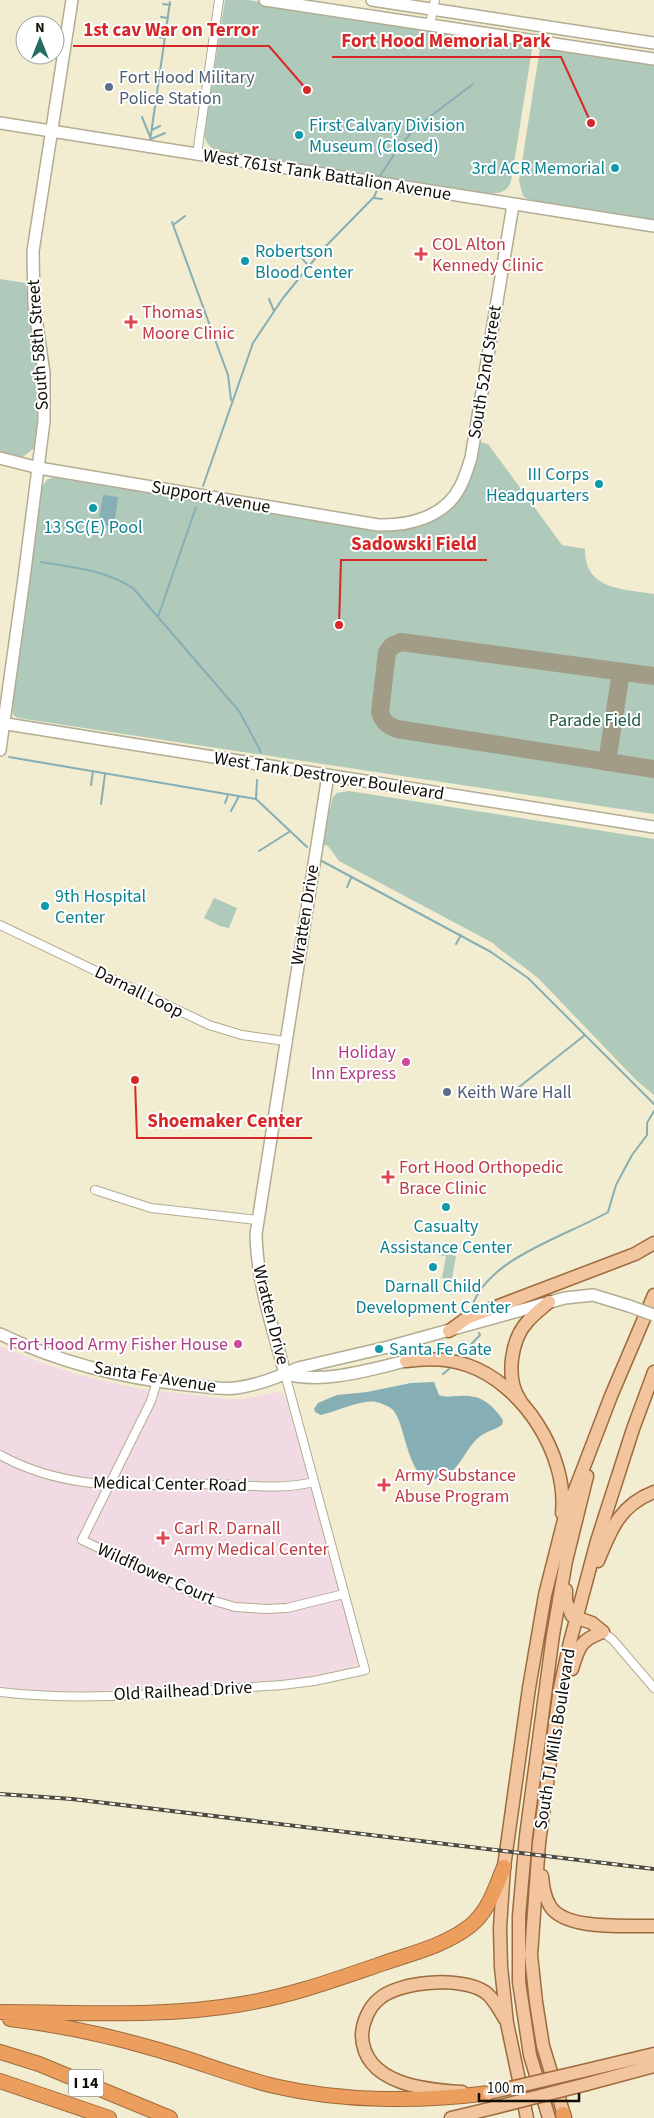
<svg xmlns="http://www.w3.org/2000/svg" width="654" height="2118" font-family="'Source Sans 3',sans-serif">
  <rect width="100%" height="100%" fill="#f2ecd0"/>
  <path fill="#f2dae4" d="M0 1346 45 1364 79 1375 135 1388 228 1399H245L277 1392 285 1395 359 1659 357 1664 354 1667 327 1674 287 1681 62 1693 0 1687Z"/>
  <path fill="#afc9bb" d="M225 0H248L529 44 532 49 512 176C509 190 506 192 491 194L216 151C209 146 206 143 204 134Z
    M540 48 654 65V220L531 201 523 196 519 181Z
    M0 279 26 283C31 336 48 395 34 448L23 457 0 452Z
    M480 442 488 444 562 545 585 549C584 590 624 589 654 594V814L18 718 13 715 11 707 42 486 48 479 59 476 235 508 388 532C444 527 472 497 480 442Z
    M349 791 654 839V1095L636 1080 539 979C524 966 507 956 493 943L339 861 328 846 321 844 333 797 337 793Z
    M214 898 237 908 229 928 220 926 204 918Z
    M429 1242 447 1244 446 1254 456 1256 452 1279 442 1278 446 1256 428 1254Z"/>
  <path fill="#86afb5" d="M103 495 118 497 114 527 98 525Z
    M434 1382 439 1395C446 1398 452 1396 459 1396 480 1394 491 1403 503 1420L502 1425C496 1429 488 1431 482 1435 466 1445 461 1470 443 1477 407 1493 408 1427 393 1410 389 1406 381 1403 376 1402 363 1399 335 1412 321 1415L315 1412 314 1409 318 1403 337 1395 367 1392 411 1383Z"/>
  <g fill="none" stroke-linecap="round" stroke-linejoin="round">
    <path stroke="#86afb5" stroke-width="2" d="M163 4 170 5
      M161 17 168 18
      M158 37 165 38
      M142 117 151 139 165 133
      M152 130 160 126
      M150 141 170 2
      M380 176 397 150 415 128 473 84
      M374 198 382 199
      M172 222 228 375 231 400
      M173 225 185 216
      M302 258 309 267
      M269 299 274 311
      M203 486 253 343 283 298 323 249 374 197 378 188
      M41 562C75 568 103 569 133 588L239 711 261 752
      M158 617 196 507
      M9 757 256 799 307 847
      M91 785 93 771
      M256 799 257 780
      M225 803 228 795
      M101 804 105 774
      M231 811 239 796
      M259 851 289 832
      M320 860 491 952 528 978 654 1104
      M347 887 351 878
      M456 944 461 935
      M519 1087 585 1035
      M472 1307C487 1258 567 1236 608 1212L616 1185 632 1155 647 1135V1123L654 1111
      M462 1354 480 1335 479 1333
      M443 1374 449 1369"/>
    <path stroke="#a09c86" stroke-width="18" d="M654 676 401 642 392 646 387 652 380 712C383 722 387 725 397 729L654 769
      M607 762 621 672"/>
    <defs>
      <path id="street" d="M430 24 435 0
        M197 154 219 0
        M0 925 209 1025 242 1035 285 1041
        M95 1190 151 1208 257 1220
        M157 1381 151 1401 82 1540 201 1597 235 1607 266 1609 287 1608 344 1594
        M0 1455C71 1494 139 1484 216 1484 249 1485 282 1490 314 1482
        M603 1632 613 1640 654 1688
        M0 1692C93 1703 188 1691 282 1685L314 1681 365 1670 285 1374"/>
      <path id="secondary" d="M265 0 654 59
        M372 0 654 43
        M0 123 654 226
        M0 458 39 468 378 525C409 526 445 517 460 487 465 478 468 467 471 458L513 205
        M0 723 654 827
        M0 750 24 578 44 421V373L34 304 33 251 72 0
        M0 1334C60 1363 121 1378 187 1385 203 1386 220 1390 236 1388 257 1385 279 1377 298 1368L388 1347 565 1298 593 1295 629 1306
        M285 1374C273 1328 257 1283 256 1234L328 775
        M285 1374C324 1384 368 1370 406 1361"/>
      <path id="primary" d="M449 1331 467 1318 635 1254 654 1243
        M406 1361C427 1358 447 1358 467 1365 523 1384 568 1455 562 1513
        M520 1400C505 1378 511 1339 528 1321 534 1314 542 1308 549 1302
        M598 1561C611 1529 620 1505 654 1492
        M566 1590V1601L572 1616 592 1623 603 1632
        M572 1669C579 1647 580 1640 603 1632
        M542 1876C543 1886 544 1896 550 1906 565 1931 628 1925 654 1926
        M583 2071 654 2054
        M587 2084 654 2066
        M462 2092C425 2090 364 2084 362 2036 362 2023 369 2007 379 1999 399 1981 462 1976 485 1992 494 1998 499 2010 505 2019
        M451 2118 493 2108
        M527 2118 507 2023 501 1967 500 1928 504 1867 529 1688 545 1595 565 1516 611 1396 654 1295
        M549 2118 530 2055 519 1982V1916L526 1836 553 1635 566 1561 587 1476
        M565 2118 543 2046 536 2002 531 1955 539 1843 560 1688 570 1642 597 1541 633 1429 654 1372"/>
      <path id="highway" d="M0 2012C81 2012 162 2018 242 2004 291 1996 337 1979 384 1963 413 1953 446 1945 470 1926 489 1911 495 1888 504 1867
        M10 2019C59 2025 107 2035 155 2049 195 2060 233 2076 274 2086 342 2102 420 2102 489 2093
        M0 2052 39 2064 170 2118
        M0 2081 109 2118
        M563 2114 564 2118"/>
    </defs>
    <use href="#street" stroke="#b2ac92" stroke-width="10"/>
    <use href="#secondary" stroke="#b2ac92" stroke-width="14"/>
    <use href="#primary" stroke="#9e6b3e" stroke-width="15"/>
    <use href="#highway" stroke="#9e6b3e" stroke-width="16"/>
    <use href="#street" stroke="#fff" stroke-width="8"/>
    <use href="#secondary" stroke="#fff" stroke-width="11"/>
    <use href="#primary" stroke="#f3c59e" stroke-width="12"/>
    <use href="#highway" stroke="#eb9e5d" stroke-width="14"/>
    <defs>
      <path id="rail" d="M0 1794 72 1799 654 1869"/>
    </defs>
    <use href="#rail" stroke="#4e4b3d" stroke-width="4"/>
    <use href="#rail" stroke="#fff" stroke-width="2" stroke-dasharray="5.5" stroke-linecap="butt"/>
    <defs>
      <path id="secondary-bridge" d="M629 1306 654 1315"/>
      <path id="primary-bridge" d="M489 2093 583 2071
        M493 2108 587 2084"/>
    </defs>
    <use href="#secondary-bridge" stroke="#b2ac92" stroke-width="14" stroke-linecap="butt"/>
    <use href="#primary-bridge" stroke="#9e6b3e" stroke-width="15" stroke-linecap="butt"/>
    <use href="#secondary-bridge" stroke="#fff" stroke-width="11"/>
    <use href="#primary-bridge" stroke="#f3c59e" stroke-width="12"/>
  </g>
  <g fill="#5c6f8a" stroke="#fff" stroke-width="2">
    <circle cx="109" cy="87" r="5"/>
    <circle cx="447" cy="1092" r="5"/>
  </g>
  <g fill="#0f9aa8" stroke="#fff" stroke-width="2">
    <circle cx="299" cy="135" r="5"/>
    <circle cx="615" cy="168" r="5"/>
    <circle cx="245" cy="261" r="5"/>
    <circle cx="599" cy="484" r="5"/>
    <circle cx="93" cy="508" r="5"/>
    <circle cx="45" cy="906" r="5"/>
    <circle cx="446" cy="1207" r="5"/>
    <circle cx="433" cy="1267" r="5"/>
    <circle cx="379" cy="1349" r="5"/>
  </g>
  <g fill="#e0444e" stroke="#fff" stroke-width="2">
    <path d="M418.5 246.5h5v5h5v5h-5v5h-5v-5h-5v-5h5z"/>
    <path d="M128.5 314.5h5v5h5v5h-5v5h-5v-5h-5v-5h5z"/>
    <path d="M385.5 1169.5h5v5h5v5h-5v5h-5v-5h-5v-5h5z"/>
    <path d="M381.5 1477.5h5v5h5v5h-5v5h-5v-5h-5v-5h5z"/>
    <path d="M160.5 1530.5h5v5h5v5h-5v5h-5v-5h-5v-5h5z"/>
  </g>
  <g fill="#d1479c" stroke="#fff" stroke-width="2">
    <circle cx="406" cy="1062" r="5"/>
    <circle cx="238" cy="1344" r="5"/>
  </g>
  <g text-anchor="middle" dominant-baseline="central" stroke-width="4" stroke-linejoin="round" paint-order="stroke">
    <rect fill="#fff" stroke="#575650" stroke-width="1" x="68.5" y="2069.5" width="35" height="27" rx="4"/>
    <g font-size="16" font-weight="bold" fill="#0f0d05">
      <text x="86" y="2083">I 14</text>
    </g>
    <g font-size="18" fill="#4e5e75" stroke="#fff" text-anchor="start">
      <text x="119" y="77">Fort Hood Military<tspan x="119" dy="21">Police Station</tspan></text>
      <text x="457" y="1092">Keith Ware Hall</text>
    </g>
    <g font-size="18" fill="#0d838f" stroke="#fff" text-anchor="start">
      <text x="309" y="125">First Calvary Division<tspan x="309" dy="21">Museum (Closed)</tspan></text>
      <text x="605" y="168" text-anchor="end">3rd ACR Memorial</text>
      <text x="255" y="251">Robertson<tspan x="255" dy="21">Blood Center</tspan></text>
      <text x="589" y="474" text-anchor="end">III Corps<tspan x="589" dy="21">Headquarters</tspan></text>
      <text x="93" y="527" text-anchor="middle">13 SC(E) Pool</text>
      <text x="55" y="896">9th Hospital<tspan x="55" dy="21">Center</tspan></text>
      <text x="446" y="1226" text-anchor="middle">Casualty<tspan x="446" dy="21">Assistance Center</tspan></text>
      <text x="433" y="1286" text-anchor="middle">Darnall Child<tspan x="433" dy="21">Development Center</tspan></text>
      <text x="389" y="1349">Santa Fe Gate</text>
    </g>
    <g font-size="18" fill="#0f0d05" stroke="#fff">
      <text transform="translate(327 175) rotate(9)">West 761st Tank Battalion Avenue</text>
      <text transform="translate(38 345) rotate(-94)">South 58th Street</text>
      <text transform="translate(485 372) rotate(-81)">South 52nd Street</text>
      <text transform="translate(211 497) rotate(10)">Support Avenue</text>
      <text transform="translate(329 776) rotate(9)">West Tank Destroyer Boulevard</text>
      <text transform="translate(305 915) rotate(-81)">Wratten Drive</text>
      <text transform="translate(139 992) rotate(26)">Darnall Loop</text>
      <text transform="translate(271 1315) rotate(76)">Wratten Drive</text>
      <text transform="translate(155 1377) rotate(9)">Santa Fe Avenue</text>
      <text transform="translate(170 1484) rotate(1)">Medical Center Road</text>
      <text transform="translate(156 1574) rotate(24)">Wildflower Court</text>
      <text transform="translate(183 1691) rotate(-3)">Old Railhead Drive</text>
      <text transform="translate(555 1739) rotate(-81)">South TJ Mills Boulevard</text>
    </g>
    <g font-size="18" fill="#be3a42" stroke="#fff" text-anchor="start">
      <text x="432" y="244">COL Alton<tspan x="432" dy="21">Kennedy Clinic</tspan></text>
      <text x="142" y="312">Thomas<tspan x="142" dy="21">Moore Clinic</tspan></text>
      <text x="399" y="1167">Fort Hood Orthopedic<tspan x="399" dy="21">Brace Clinic</tspan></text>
      <text x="395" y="1475">Army Substance<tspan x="395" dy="21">Abuse Program</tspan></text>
      <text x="174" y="1528">Carl R. Darnall<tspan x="174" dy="21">Army Medical Center</tspan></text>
    </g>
    <g font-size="18" fill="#215c43" stroke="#fff">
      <text x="595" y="720">Parade Field</text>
    </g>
    <g font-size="18" fill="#b23c85" stroke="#fff" text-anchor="end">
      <text x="396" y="1052">Holiday<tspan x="396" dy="21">Inn Express</tspan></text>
      <text x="228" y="1344">Fort Hood Army Fisher House</text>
    </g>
  </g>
  <path fill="none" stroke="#d62828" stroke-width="2" d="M307 90L269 46H73M591 123L561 57H332M339 625L341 560H487M135 1080L137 1138H312"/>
  <g fill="#d62828" stroke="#fff" stroke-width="2">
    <circle cx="307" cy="90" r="5"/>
    <circle cx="591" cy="123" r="5"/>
    <circle cx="339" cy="625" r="5"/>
    <circle cx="135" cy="1080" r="5"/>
  </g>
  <g font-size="19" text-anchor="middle" font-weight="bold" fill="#d62828" stroke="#fff" stroke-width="4" stroke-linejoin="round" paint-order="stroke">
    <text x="171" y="36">1st cav War on Terror</text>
    <text x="446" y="47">Fort Hood Memorial Park</text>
    <text x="414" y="550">Sadowski Field</text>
    <text x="225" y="1127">Shoemaker Center</text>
  </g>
  <g transform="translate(40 40)"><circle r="24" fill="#ffffff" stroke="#9f9e9b"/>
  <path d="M0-4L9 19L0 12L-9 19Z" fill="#266d62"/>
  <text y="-8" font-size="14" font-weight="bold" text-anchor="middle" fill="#0f0d05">N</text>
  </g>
  <path d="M479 2093v8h100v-8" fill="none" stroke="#0f0d05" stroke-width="2.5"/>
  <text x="487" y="2093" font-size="15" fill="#0f0d05" stroke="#ffffff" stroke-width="4" paint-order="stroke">100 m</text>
</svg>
